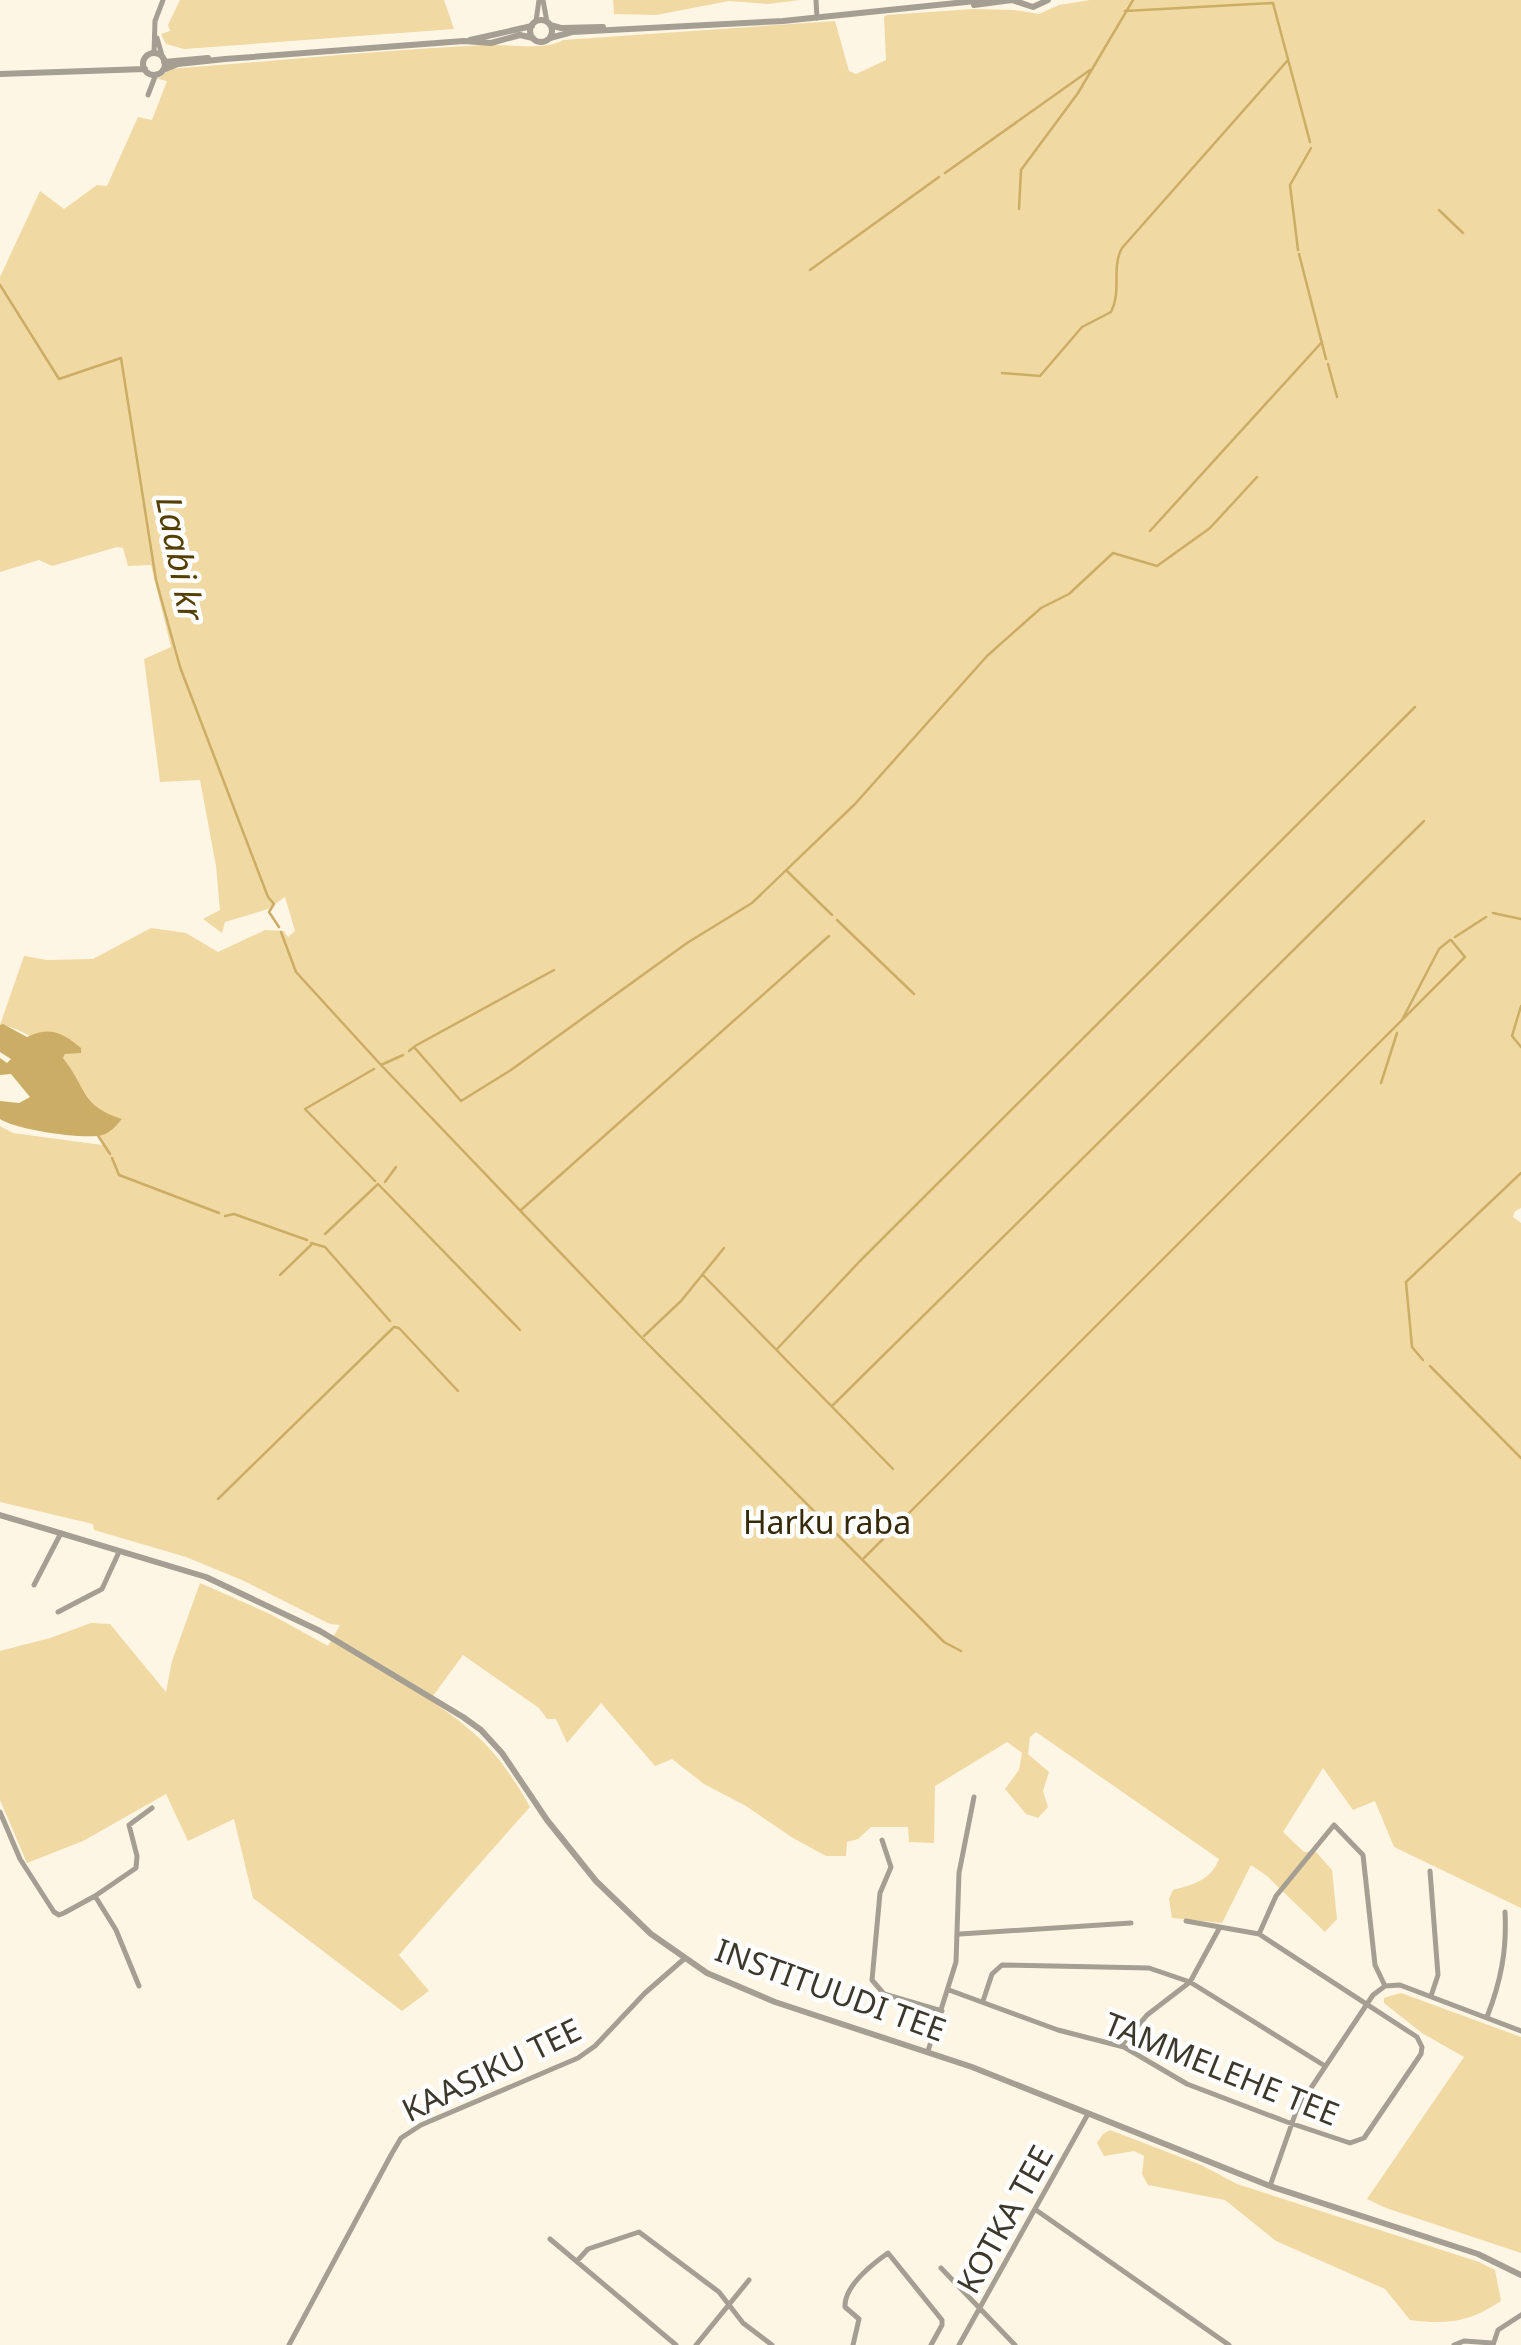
<svg xmlns="http://www.w3.org/2000/svg" width="1521" height="2345" font-family="'Noto Sans',sans-serif">
  <rect width="100%" height="100%" fill="#fef6e4"/>
  <path fill="#f0d9a3" d="M180 0H444L454 29 184 49 166 44 161 34 170 31 168 25Z
    M613 0H800L768 4 729 1 656 15 614 14Z
    M1090 0H1521V1208L1515 1211 1513 1217 1521 1223V1908L1394 1847 1375 1801 1353 1810 1323 1768 1283 1832 1304 1852H1316L1332 1870 1337 1919 1325 1932 1267 1876 1251 1865 1222 1923 1172 1918 1169 1899 1173 1890C1193 1885 1211 1880 1219 1859L1036 1732 1030 1737 1028 1754 1049 1772 1043 1791 1048 1807 1038 1818 1026 1814 1005 1789 1019 1770 1022 1753 1007 1742 935 1786 934 1843 909 1842 908 1827H871L858 1839 847 1842 846 1856H826L793 1838 746 1806 704 1784 672 1759 655 1766 601 1703 567 1743 556 1719H547L539 1708 463 1655 430 1700C480 1734 500 1754 530 1807L399 1955 429 1991 402 2011 253 1898 234 1819 188 1841 166 1794 83 1841 27 1863 0 1800V1651L50 1638 91 1623 110 1624 166 1692 172 1661 200 1583 270 1614 328 1646 340 1625 330 1624 242 1580 186 1557 94 1530 93 1524 0 1502V1126L13 1133 102 1145 99 1135 122 1120C115 1117 102 1115 97 1110 81 1095 76 1075 63 1058L65 1054C47 1046 17 1026 0 1025L24 956 47 960 93 959 151 928 186 933 218 952 265 930 284 931 288 937 295 931 285 897 268 909 225 922 222 933 203 919 220 910 216 866 200 780 160 782 144 659 171 647 151 565 128 566 123 548 117 547 52 566 39 560 0 572V277L40 191 64 209 97 185 107 186 138 117 152 120 167 81 158 79 170 69C276 61 382 50 488 45 512 44 545 51 563 40L835 21 849 71 856 74 886 60 884 17 887 15 973 9 1014 10 1039 14 1059 5Z
    M1401 1993 1521 2037V2253L1386 2208 1367 2199 1464 2057 1422 2033 1384 2003V1998Z
    M1110 2130 1201 2165 1237 2184 1479 2262 1495 2270 1501 2301C1470 2322 1447 2325 1410 2320L1385 2289 1276 2241 1225 2200 1148 2185 1142 2174 1144 2156 1134 2151 1104 2156 1097 2143 1103 2134Z"/>
  <path fill="#ccad65" d="M3 1024 27 1037C50 1026 62 1032 81 1048V1053L65 1054 63 1058C87 1088 80 1106 122 1119 117 1125 111 1132 103 1135 86 1140 16 1130 0 1119V1101L19 1103 30 1097 11 1074 0 1075V1058L7 1063 11 1059 0 1052V1025Z"/>
  <g fill="none" stroke-linecap="round" stroke-linejoin="round">
    <path stroke="#ccad65" stroke-width="2.5" d="M1125 11 1273 3 1310 142
      M945 173 1090 70
      M1019 209 1021 170 1078 93 1133 0
      M1439 210 1463 233
      M1298 250 1290 185 1311 148
      M1299 254 1326 359
      M810 270 939 177
      M0 285 59 379 121 358 156 580 180 667 268 897 274 904 269 912 279 927
      M1328 364 1337 397
      M1002 373 1040 376 1082 327 1111 312C1122 291 1111 268 1122 248L1288 60
      M1150 531 1322 342
      M787 871 832 915
      M1493 913 1521 919
      M837 920 914 994
      M281 932 296 972 381 1065 642 1338 944 1642 961 1651
      M1455 937 1486 917
      M1521 1006 1512 1036 1521 1047
      M1403 1018 1439 949 1450 940
      M415 1046 554 970
      M409 1051 414 1047 461 1101 511 1070 687 943 752 903 855 804 987 656 1041 608 1069 594 1113 553 1157 566 1210 528 1257 477
      M381 1065 403 1055
      M374 1069 305 1109 375 1181
      M1381 1083 1397 1033
      M97 1134 110 1154
      M112 1158 119 1175 219 1213
      M385 1182 396 1167
      M521 1210 829 936
      M225 1216 234 1214 307 1240
      M325 1234 378 1184 520 1330
      M311 1243 325 1247 390 1321
      M280 1275 311 1245
      M703 1275 893 1469
      M644 1336 681 1301 724 1248
      M777 1349 860 1261 1415 707
      M1423 1360 1412 1347 1406 1282 1521 1173
      M1430 1366 1521 1458
      M832 1406 1424 821
      M218 1499 394 1327 399 1328 458 1391
      M864 1558 1465 957 1451 940"/>
    <path stroke="#a49f92" stroke-width="5" d="M543 0 547 22
      M816 0 817 18
      M536 21 539 0
      M157 38 163 59
      M154 53 155 21 163 0
      M148 95 156 74
      M34 1585 61 1533
      M58 1612 102 1589 119 1552
      M0 1812 20 1859 54 1912 59 1915 64 1913 95 1896 116 1930 139 1986
      M882 1840 891 1867 880 1893 872 1980 884 1994 942 2011
      M1430 1871 1438 1975 1431 1996
      M95 1896 136 1868 137 1856 129 1825 152 1808
      M960 1934 1131 1923
      M1259 1934 1276 1896 1334 1825 1363 1855 1375 1965 1385 1986
      M949 1990 1058 2030 1124 2047 1187 2084 1287 2122 1350 2143 1364 2138 1421 2054 1422 2047 1417 2037 1259 1934 1186 1921
      M983 2001 992 1974 1002 1965 1149 1968 1190 1982 1325 2066
      M1487 2017C1501 1981 1507 1950 1505 1912
      M1121 2046 1147 2015 1190 1982 1220 1927
      M928 2051 956 1962 959 1873 974 1797
      M1270 2186 1297 2109 1373 1995 1385 1986 1400 1985 1521 2031
      M1036 2210 1229 2345
      M550 2239 676 2345
      M577 2261 588 2249 639 2232 719 2292 743 2323 772 2345
      M941 2268 1015 2345
      M289 2345 391 2155 401 2138 421 2125 578 2058 595 2046 645 1993 684 1959
      M696 2345 749 2280
      M853 2345 859 2319 845 2307C844 2287 871 2265 888 2253L942 2320V2325L931 2345
      M959 2345 1088 2114
      M1454 2345 1464 2341 1492 2343
      M1493 2345 1498 2330 1521 2315"/>
    <path stroke="#a49f92" stroke-width="6" d="M974 5 1012 0 1033 7 1048 0
      M530 31a11 11 0 1 1 22 0a11 11 0 1 1-22 0Z
      M550 25 561 28 603 27
      M550 38 572 32 783 21 985 0
      M470 40 532 26
      M143 64a11 11 0 1 1 22 0a11 11 0 1 1-22 0Z
      M164 62 208 58
      M163 70 178 64 225 59 464 41 491 43 520 35 533 38
      M0 74 145 69
      M0 1515 206 1577 320 1631 463 1717 481 1730 502 1753 547 1820 596 1881 651 1934 707 1973 775 2002 972 2067 1270 2186 1478 2254 1521 2275"/>
  </g>
  <g text-anchor="middle" dominant-baseline="central" stroke-width="9" stroke-linejoin="round" paint-order="stroke">
    <g font-size="32" fill="#362a08" stroke="#fff">
      <text x="827" y="1521">Harku raba</text>
    </g>
    <g font-size="32" fill="#3d382c" stroke="#fff">
      <text transform="translate(831 1989) rotate(20)">INSTITUUDI TEE</text>
      <text transform="translate(1222 2068) rotate(22)">TAMMELEHE TEE</text>
      <text transform="translate(491 2069) rotate(-26)">KAASIKU TEE</text>
      <text transform="translate(1004 2219) rotate(-61)">KOTKA TEE</text>
    </g>
    <g font-size="35" font-style="italic" fill="#543f01" stroke="#fff">
      <text transform="translate(181 558) rotate(79)">Laabi kr</text>
    </g>
  </g>
</svg>
